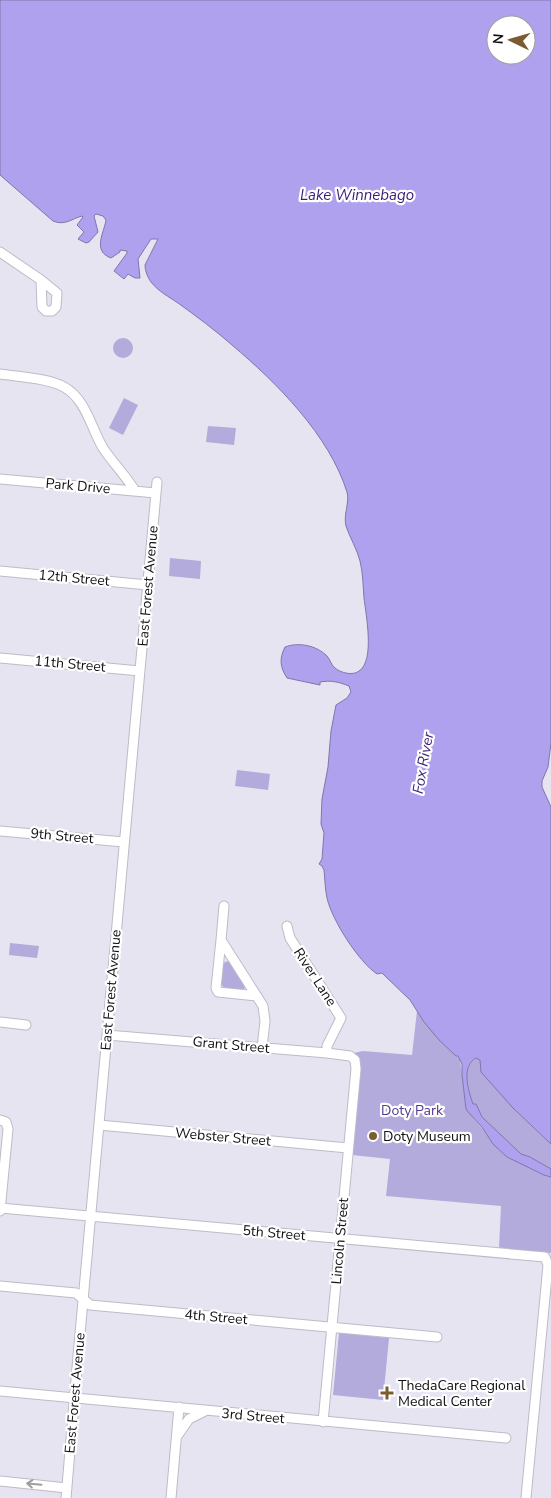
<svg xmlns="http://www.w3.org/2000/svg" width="551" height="1498" font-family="'Nunito Sans',sans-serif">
  <rect width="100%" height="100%" fill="#e6e4f0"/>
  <path fill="#b3abdb" d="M113 348a10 10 0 1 1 20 0a10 10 0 1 1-20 0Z
    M124 398 138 405 123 435 109 428Z
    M208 426 236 428 234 445 206 442Z
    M170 558 201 561 200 579 169 576Z
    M237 770 270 774 268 790 235 786Z
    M10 943 39 946 37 958 9 955Z
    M228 961 230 962 246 986 243 990 225 989 221 984 223 963Z
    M417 1011 439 1040 460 1059 466 1109 469 1113 507 1157 544 1175 551 1177V1253L499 1248 501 1206 386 1196 390 1159 352 1155 361 1070 360 1061 354 1053 363 1051 412 1055Z
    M476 1058 480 1060C490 1089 529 1123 551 1144V1169L530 1157 521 1155 482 1117 476 1104H473C468 1090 461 1067 476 1058Z
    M339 1333 389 1338 383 1400 333 1395Z"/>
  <path fill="#b0a1ee" stroke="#8075ac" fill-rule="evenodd" d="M0 0H551V743L548 767 542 781V787L551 807V1144L513 1108 481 1072 480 1060 476 1058C461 1066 468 1090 473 1104H476L482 1117 521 1154 530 1157 551 1169V1177L544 1175 507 1157 493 1144 482 1127 469 1113 466 1109 462 1075V1064L458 1056H456L439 1040 424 1022 410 1000 382 973 377 974C358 961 332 920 327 898 325 889 325 879 324 870L322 866 319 864 322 859 324 833 321 824 322 799 328 767 331 731 336 705 347 698 351 692 349 686C339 682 331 680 320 682V685L287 678C280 667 279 659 285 647 298 642 316 645 327 656 330 659 331 665 335 668 341 673 353 676 359 671 375 661 366 615 364 598 363 586 363 573 360 561 357 549 350 538 346 526 343 515 350 502 347 492 329 435 277 383 232 345 215 330 196 316 178 303 169 297 158 291 151 282 148 278 145 271 145 265L158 239H151L138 259 140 278H135L128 274 124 279 114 271 127 253V251L120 250V252L111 258C92 251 104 233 106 220L103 216 96 214 94 216 98 232 89 242 86 243 78 239 84 232 77 225 83 217 82 216C71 219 65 226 53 221L0 175ZM496 25H526V55H496Z"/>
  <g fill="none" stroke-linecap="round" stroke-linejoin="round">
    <defs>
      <path id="minor" d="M0 252 41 280
        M41 280 57 293 56 307 52 311H46L42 307Z
        M0 374C19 377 48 378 64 387 86 399 91 428 103 448 113 463 126 476 135 491
        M0 479 156 493
        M0 571 148 585
        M0 658 140 671
        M0 831 124 842
        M224 906 221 940 263 1006 265 1021 262 1048
        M287 926 290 938 341 1018 327 1046V1053
        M221 940 216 988 218 992 257 996
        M0 1022 26 1025
        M107 1035 327 1053 350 1056 355 1060 356 1069 323 1422
        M0 1120 6 1122 8 1129 0 1211
        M99 1125 348 1148
        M0 1208 545 1257 548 1265 526 1498
        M0 1286 76 1293 90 1305 437 1337
        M0 1391 506 1438
        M178 1435 189 1419 205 1411
        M0 1481 67 1488
        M66 1498 78 1356 157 482
        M171 1498 179 1407"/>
    </defs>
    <use href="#minor" stroke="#bdbbc6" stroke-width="11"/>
    <use href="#minor" stroke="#fff" stroke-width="9"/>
  </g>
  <defs><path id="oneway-shaft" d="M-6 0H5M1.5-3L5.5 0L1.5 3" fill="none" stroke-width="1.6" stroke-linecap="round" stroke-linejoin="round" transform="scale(1.25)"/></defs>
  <use stroke="#9f9fa0" href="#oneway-shaft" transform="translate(34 1484) rotate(-175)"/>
  <g fill="#7b5c31" stroke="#fff" stroke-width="2">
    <circle cx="373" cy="1136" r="5"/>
    <path d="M384.5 1385.5h5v5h5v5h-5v5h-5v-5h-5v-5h5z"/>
  </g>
  <g text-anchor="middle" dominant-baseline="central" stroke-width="4.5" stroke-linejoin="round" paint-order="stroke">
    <g font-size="14" fill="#0f0f12" stroke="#fff">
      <text transform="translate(78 486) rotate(5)">Park Drive</text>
      <text transform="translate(74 578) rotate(5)">12th Street</text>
      <text transform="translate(148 586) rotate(-85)">East Forest Avenue</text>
      <text transform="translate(70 664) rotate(5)">11th Street</text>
      <text transform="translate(62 836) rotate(5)">9th Street</text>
      <text transform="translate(315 977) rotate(57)">River Lane</text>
      <text transform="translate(111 990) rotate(-85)">East Forest Avenue</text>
      <text transform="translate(231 1045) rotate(5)">Grant Street</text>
      <text transform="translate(223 1137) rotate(5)">Webster Street</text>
      <text transform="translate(274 1233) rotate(5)">5th Street</text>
      <text transform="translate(340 1241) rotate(-85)">Lincoln Street</text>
      <text transform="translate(216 1317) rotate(5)">4th Street</text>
      <text transform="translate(75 1393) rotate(-85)">East Forest Avenue</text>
      <text transform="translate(253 1416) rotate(5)">3rd Street</text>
    </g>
    <g font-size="14" fill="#533992" stroke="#fff">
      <text x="412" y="1110">Doty Park</text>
    </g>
    <g font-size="14" fill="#0f0f12" stroke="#fff" text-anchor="start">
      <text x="383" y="1136">Doty Museum</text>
      <text x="398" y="1385">ThedaCare Regional<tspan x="398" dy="16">Medical Center</tspan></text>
    </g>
    <g font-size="15" font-style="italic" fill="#3b1d75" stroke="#fff">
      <text x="357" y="195">Lake Winnebago</text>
      <text transform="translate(423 763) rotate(-80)">Fox River</text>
    </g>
  </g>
  <g transform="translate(511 40) rotate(275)"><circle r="24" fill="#ffffff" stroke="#9f9fa0"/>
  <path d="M0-4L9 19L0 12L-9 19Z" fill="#7b5c31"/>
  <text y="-8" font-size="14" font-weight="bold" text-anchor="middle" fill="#0f0f12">N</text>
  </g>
</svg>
